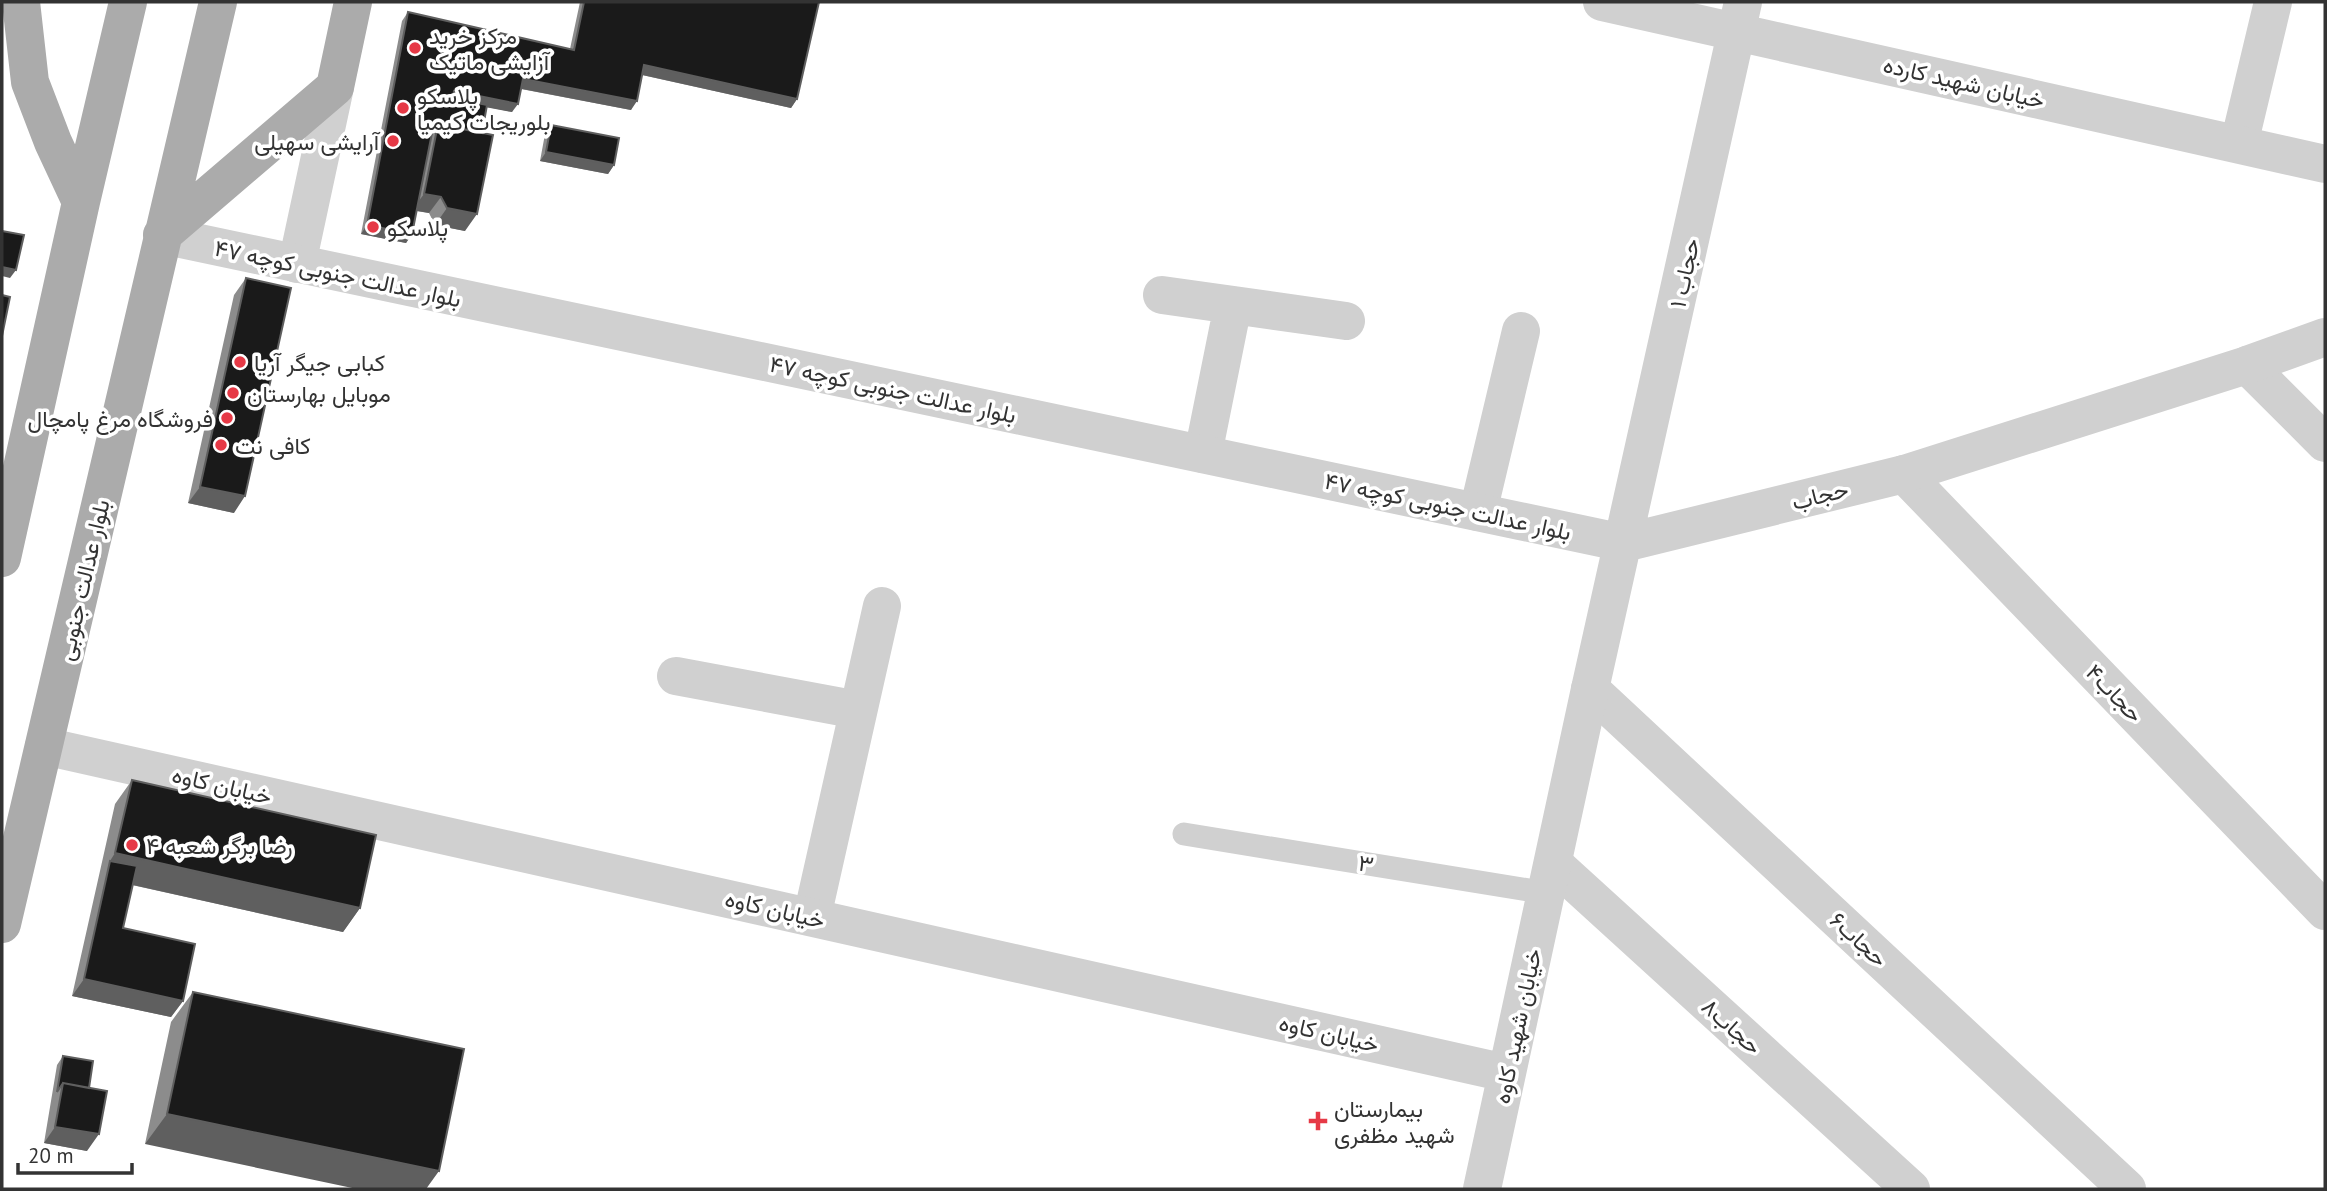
<svg xmlns="http://www.w3.org/2000/svg" width="2327" height="1191" font-family="'PT Sans',Vazirmatn,sans-serif">
  <rect width="100%" height="100%" fill="#fff"/>
  <g fill="none" stroke-linecap="round" stroke-linejoin="round">
    <path stroke="#d0d0d0" stroke-width="23" d="M1184 834 1547 893"/>
    <path stroke="#d0d0d0" stroke-width="38" d="M2239 144 2273 2
      M297 264 335 87
      M1162 295 1346 321
      M2247 365 2325 443
      M1203 454 1233 305
      M1904 474 2325 911
      M1478 512 1521 331
      M676 676 858 710
      M1590 689 2127 1189
      M1553 863 1911 1189
      M812 917 882 606"/>
    <path stroke="#d0d0d0" stroke-width="38" d="M1602 2 2325 164
      M162 235 1624 543 1904 474 2247 365 2325 337
      M44 746 1506 1073
      M1482 1189 1590 689 1743 2"/>
    <path stroke="#ababab" stroke-width="38" d="M21 2 30 82 53 142 81 202
      M162 235 335 87 353 2
      M2 558 81 202 128 2
      M2 924 218 2"/>
  </g>
  <path fill="#8c8c8c" d="M580 2H819L797 99 791 108 642 75 631 110 521 89 512 112 487 107 465 231 435 225 429 213 416 211 412 234 406 243 361 234 402 21 408 12 570 49Z
    M551 125 614 165 608 174 540 161 545 134Z
    M246 278 234 513 188 503 234 295Z
    M132 780 360 908 343 932 132 885 123 928 183 1001 171 1017 72 996 115 804Z
    M193 992 464 1049 145 1144 171 1022Z
    M63 1056 89 1088 87 1151 44 1143 57 1065Z"/>
  <path fill="#5f5f5f" d="M644 65 797 99 791 108 638 74Z
    M523 79 637 101 631 110 517 88Z
    M454 91 518 104 512 112 448 100Z
    M546 152 614 165 608 174 540 161Z
    M424 194 441 197 429 213 412 210Z
    M447 208 477 214 465 231 435 225Z
    M367 225 412 234 406 243 361 234Z
    M2 267 16 270 10 278 2 276Z
    M200 487 245 496 234 513 188 503Z
    M115 853 360 908 343 932 106 879 110 861Z
    M84 979 183 1001 171 1017 72 996Z
    M167 1114 439 1171 426 1189H357L145 1144Z
    M55 1127 99 1134 87 1151 44 1143Z"/>
  <path fill="#1a1a1a" stroke="#5f5f5f" stroke-width="2" d="M584 2H819L797 99 644 65 637 101 523 79 518 104 454 91 453 98 487 105 482 133 438 124 434 129 433 128 412 234 367 225 408 12 574 50Z
    M438 124 493 135 477 214 447 208 441 197 424 194Z
    M551 125 619 138 614 165 546 152Z
    M2 231 24 235 16 270 2 267Z
    M246 278 291 288 245 496 200 487Z
    M2 295 10 297 2 336Z
    M132 780 376 835 360 908 115 853Z
    M110 861 137 866 123 928 195 944 183 1001 84 979Z
    M193 992 464 1049 439 1171 167 1114Z
    M63 1056 93 1061 89 1088 63 1083 57 1092Z
    M63 1083 107 1091 99 1134 55 1127Z"/>
  <g fill="#e63946" stroke="#fff" stroke-width="2.5">
    <circle cx="415" cy="48" r="7"/>
    <circle cx="403" cy="108" r="7"/>
    <circle cx="393" cy="141" r="7"/>
    <circle cx="373" cy="227" r="7"/>
    <circle cx="240" cy="362" r="7"/>
    <circle cx="233" cy="393" r="7"/>
    <circle cx="227" cy="418" r="7"/>
    <circle cx="221" cy="445" r="7"/>
    <circle cx="132" cy="845" r="7"/>
    <path d="M1314.5 1110.5h7v7h7v7h-7v7h-7v-7h-7v-7h7z"/>
  </g>
  <g text-anchor="middle" dominant-baseline="central" stroke-width="7" stroke-linejoin="round" paint-order="stroke">
    <g font-size="23" fill="#333" stroke="#fff" text-anchor="start">
      <text x="429" y="35">مرکز خرید<tspan x="429" dy="26">آرایشی ماتیک</tspan></text>
      <text x="417" y="95">پلاسکو<tspan x="417" dy="26">بلوریجات کیمیا</tspan></text>
      <text x="379" y="141" text-anchor="end">آرایشی سهیلی</text>
      <text x="387" y="227">پلاسکو</text>
      <text x="254" y="362">کبابی جیگر آریا</text>
      <text x="247" y="393">موبایل بهارستان</text>
      <text x="213" y="418" text-anchor="end">فروشگاه مرغ پامچال</text>
      <text x="235" y="445">کافی نت</text>
      <text x="146" y="845">رضا برگر شعبه ۴</text>
      <text x="1334" y="1108">بیمارستان<tspan x="1334" dy="26">شهید مظفری</tspan></text>
    </g>
    <g font-size="23" fill="#333" stroke="#fff">
      <text transform="translate(1964 82) rotate(13)">خیابان شهید کارده</text>
      <text transform="translate(338 273) rotate(12)">بلوار عدالت جنوبی کوچه ۴۷</text>
      <text transform="translate(1684 273) rotate(-78)">حجاب ۱</text>
      <text transform="translate(893 389) rotate(12)">بلوار عدالت جنوبی کوچه ۴۷</text>
      <text transform="translate(1820 495) rotate(-14)">حجاب</text>
      <text transform="translate(1448 506) rotate(12)">بلوار عدالت جنوبی کوچه ۴۷</text>
      <text transform="translate(83 580) rotate(-77)">بلوار عدالت جنوبی</text>
      <text transform="translate(2115 693) rotate(46)">حجاب۴</text>
      <text transform="translate(222 785) rotate(13)">خیابان کاوه</text>
      <text transform="translate(1366 863) rotate(9)">۳</text>
      <text transform="translate(775 909) rotate(13)">خیابان کاوه</text>
      <text transform="translate(1859 939) rotate(43)">حجاب۶</text>
      <text transform="translate(1517 1026) rotate(-78)">خیابان شهید کاوه</text>
      <text transform="translate(1732 1026) rotate(42)">حجاب۸</text>
      <text transform="translate(1329 1033) rotate(13)">خیابان کاوه</text>
    </g>
  </g>
  <rect width="2327" height="1191" fill="none" stroke="#333333" stroke-width="7"/>
  <path d="M18 1163v10h114v-10" fill="none" stroke="#333333" stroke-width="3.5"/>
  <text x="28" y="1163" font-size="21" fill="#333333" stroke="#ffffff" stroke-width="5" paint-order="stroke">20 m</text>
</svg>
